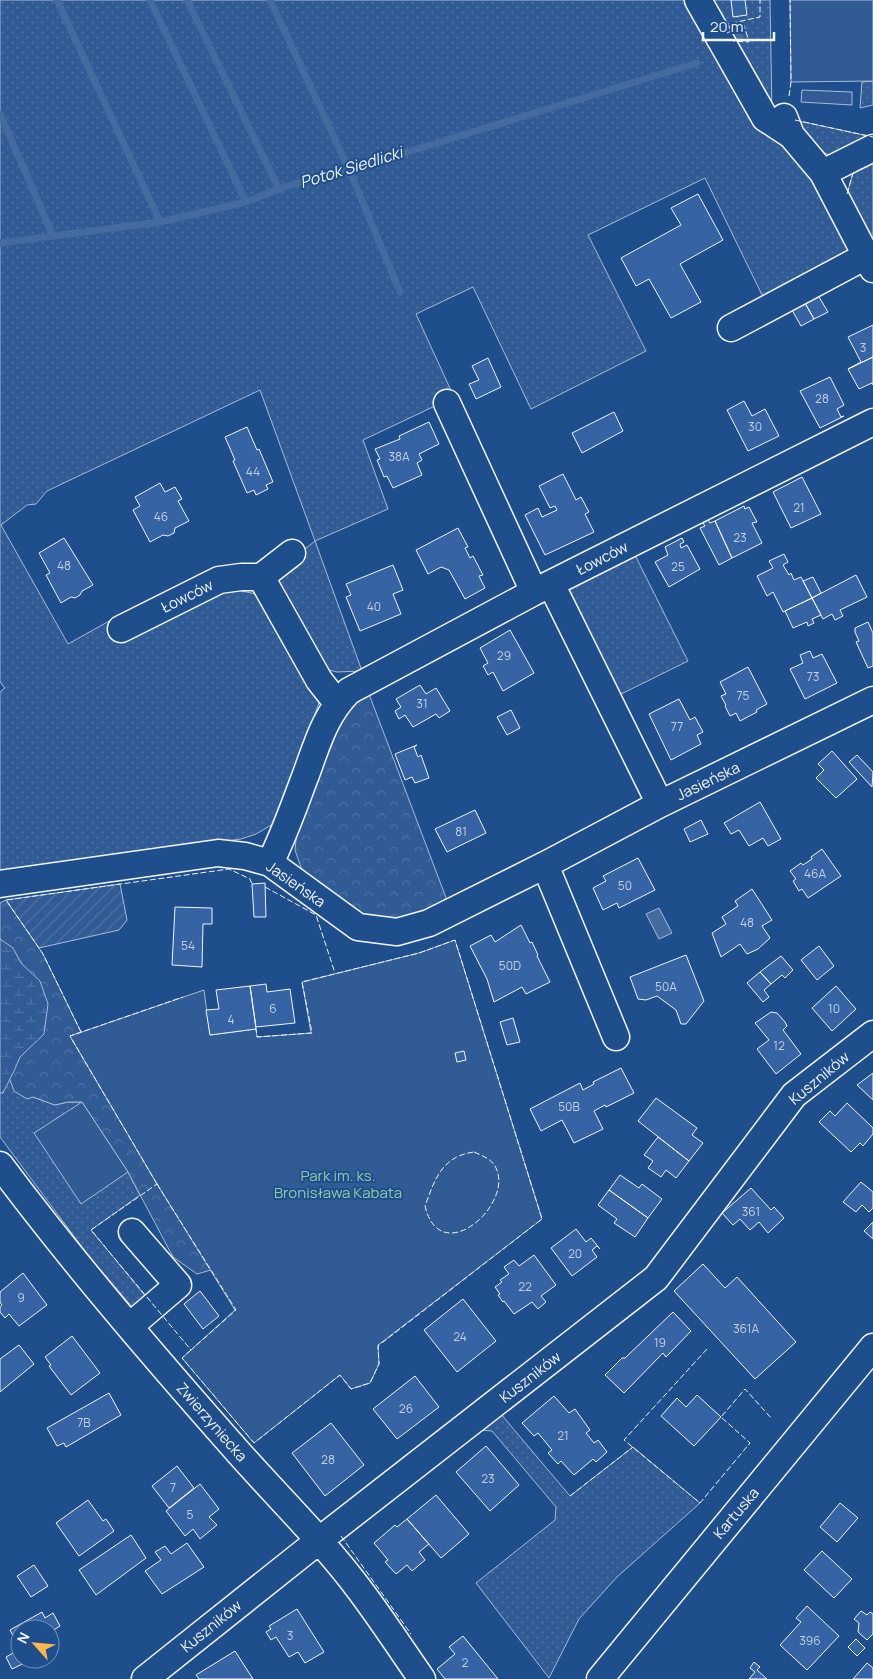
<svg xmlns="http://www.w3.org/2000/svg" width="873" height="1679" font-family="Manrope,sans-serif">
  <defs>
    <pattern id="grass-dots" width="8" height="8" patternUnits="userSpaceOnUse" patternTransform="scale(1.25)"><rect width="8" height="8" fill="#305b95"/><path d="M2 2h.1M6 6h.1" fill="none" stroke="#4e73a5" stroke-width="1.8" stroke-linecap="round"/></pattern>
    <pattern id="forest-crowns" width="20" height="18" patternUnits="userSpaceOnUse" patternTransform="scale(1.25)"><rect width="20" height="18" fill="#305b95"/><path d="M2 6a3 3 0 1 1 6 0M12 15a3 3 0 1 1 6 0" fill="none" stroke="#4e73a5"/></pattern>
    <pattern id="wetland-marsh" width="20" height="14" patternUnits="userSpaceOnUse" patternTransform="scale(1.25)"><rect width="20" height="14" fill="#305b95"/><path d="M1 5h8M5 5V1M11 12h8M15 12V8" fill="none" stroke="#4e73a5"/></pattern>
    <pattern id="garden-furrows" width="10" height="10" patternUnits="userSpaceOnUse" patternTransform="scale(1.25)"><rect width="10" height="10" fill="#305b95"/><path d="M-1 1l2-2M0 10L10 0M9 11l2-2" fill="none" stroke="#4e73a5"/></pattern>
  </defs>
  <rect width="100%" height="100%" fill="#1f4e8c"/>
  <path fill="url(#grass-dots)" stroke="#a8bbd7" d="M0 0H690L804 160 854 251 766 303 705 178 588 235 646 351 531 409 473 287 416 314 454 397 363 440 388 509 315 541 362 671 337 672 320 668 275 593 281 568 315 541 260 390 47 491 36 504 27 505 1 525 68 644 111 620 121 636 214 594 232 589 261 595 312 683 319 703 275 823 256 834 241 839 0 871V692L5 688 0 682Z
    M709 0H770L772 115Z
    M873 81V105L860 108 862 82Z
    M794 120 873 137 836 157 821 152Z
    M873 163V245L847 194 853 173Z
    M634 553 688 661 617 696 568 601 570 587Z
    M0 968 33 1097 55 1105 68 1102H82L128 1172 140 1195 91 1230 147 1298 134 1309 91 1259 0 1137Z
    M500 1413 570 1496 633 1447 700 1503 617 1577 579 1619 549 1678 476 1583 555 1520 556 1507 492 1431 480 1430Z"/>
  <path fill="url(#forest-crowns)" stroke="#a8bbd7" d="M369 694 448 903 402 921 379 923 342 904 302 870 295 850 297 830 342 719 358 699Z
    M6 900 43 954 81 1032 70 1036 157 1184 211 1270 197 1274 173 1257 128 1172 82 1102H68L55 1105 33 1097 27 1099 14 1091 4 1064 0 968V903Z"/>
  <path fill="url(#wetland-marsh)" stroke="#a8bbd7" d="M0 939 13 948 21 963 40 981 48 1004 44 1034 20 1057 14 1071 3 1093H0Z"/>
  <path fill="#305b95" stroke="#a8bbd7" d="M790 0H873V81L791 82Z
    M802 90 852 92V105L801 102Z
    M455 940 542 1219 378 1345 379 1364 370 1383 351 1389 340 1375 254 1443 182 1358 235 1310 157 1184 70 1036 204 990 210 1035 256 1029 257 1037 311 1033 302 982 419 953Z
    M82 1102 128 1172 81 1204 34 1133Z"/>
  <path fill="url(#garden-furrows)" stroke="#a8bbd7" d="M120 884 127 920 119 930 39 948 6 900Z"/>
  <path fill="#446ba0" stroke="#a8bbd7" d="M659 908 672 933 659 939 646 914Z"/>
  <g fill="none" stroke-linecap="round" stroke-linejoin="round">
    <path stroke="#446ba0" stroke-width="7" d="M57 0 160 222
      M150 0 246 202
      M187 0 279 189
      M270 0 348 167 400 292
      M734 39 740 37
      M0 114 53 236
      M0 243 160 222 246 202 279 189 348 167 401 154 697 63"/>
  </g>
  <path fill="#3563a3" stroke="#f2f6ff" d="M731 0H745L747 15 733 17Z
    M698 194 723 240 680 264 701 302 671 318 649 279 636 286 621 258 681 225 671 208Z
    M819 297 828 312 814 319 805 303Z
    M805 303 814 319 801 326 792 310Z
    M873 325V357L848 369 861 362 848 337Z
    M873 357V385L872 383 859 389 848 369Z
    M488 358 501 387 476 399 469 384 479 380 472 366Z
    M830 377 844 405 837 409 841 417 844 416 820 428 800 391Z
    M744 401 752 416 765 409 779 436 748 451 727 410Z
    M614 412 623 431 582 453 572 433Z
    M429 422 439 444 419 454 422 460 417 463 422 475 393 488 387 476 384 477 377 460 380 459 375 449 400 439 399 436Z
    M247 427 257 450 259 449 273 482 266 485 268 489 256 495 254 490 247 493 233 461 235 460 225 437Z
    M563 474 576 500 581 497 589 512 585 514 594 532 545 555 525 515 538 508 542 517 557 510 555 506 550 508 539 486Z
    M802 477 821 514 791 528 773 492Z
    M160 483 165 492 175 487 182 499 178 501 189 521 175 528 174 533 168 536 163 535 150 542 133 510 140 506 135 497Z
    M744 506 745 509 749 507 757 522 752 523 762 543 732 558 715 521Z
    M708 519 710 523 715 521 732 558 719 565 700 528 705 526 702 522Z
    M458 528 468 547 465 548 470 558 473 556 483 575 479 576 485 588 465 599 449 570 441 567 428 574 416 550Z
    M64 538 93 585 82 591 80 595 75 598 71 597 61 603 46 575 50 573 39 553Z
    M682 538 684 542 680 544 681 548 687 545 700 569 669 587 655 562 668 555 665 547Z
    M784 554 788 562 783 565 789 575 791 573 794 580 801 577 812 598 783 612 773 592 767 596 757 576 773 568 769 561Z
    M393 565 403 590 393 594 401 614 360 631 346 597 351 595 346 584Z
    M856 575 867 597 840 610 843 616 835 620 832 614 823 619 812 598Z
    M813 577 821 593 812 598 803 581Z
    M812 598 821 615 812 619 814 623 808 626 807 622 793 628 785 611Z
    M868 622 873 633V666L868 668 856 642 859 641 855 632V628Z
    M510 630 534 673 503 691 493 672 488 675 483 666 488 663 480 648Z
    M810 651 813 658 822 654 837 683 805 699 790 669 803 663 800 655Z
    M748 667 767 704 756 710 757 712 740 721 736 713 730 716 725 706 726 705 721 696 726 694 720 682Z
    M420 685 426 694 436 688 450 711 439 718 436 714 413 727 405 715 399 719 395 711 401 707 396 699Z
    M679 699 690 720 695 717 703 732 697 735 701 744 671 760 649 714Z
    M511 710 520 728 507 735 497 717Z
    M417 745 414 747 418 757 421 755 429 778 415 783 412 777 405 780 395 754Z
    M832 751 857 779 836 798 816 778 824 770 818 764Z
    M857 755 873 772 872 787 849 762Z
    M760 802 781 839 768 846 763 838 749 846 739 830 731 834 724 823Z
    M475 810 486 833 447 852 435 829Z
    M701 820 708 834 690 842 684 829Z
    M822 849 841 876 808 898 802 889 799 891 793 881 796 879 790 871 801 863 803 865 812 859 811 857Z
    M638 858 655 890 619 908 617 903 603 910 593 888 606 881 603 876Z
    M265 883 266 917H254L252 884Z
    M752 889 772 920 762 926 770 938 758 949 747 954 740 944 721 957 712 933 726 924 722 917 738 906 735 901Z
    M175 907 212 908V924H203L202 967 172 965Z
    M521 925 530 943 532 942 538 955 537 956 550 982 526 994 522 987 494 1002 487 979 470 946 491 935 495 942Z
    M819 946 834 966 817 980 801 960Z
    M686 955 704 1001 686 1024H681L676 1010 657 996 646 1000 638 999 630 977Z
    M781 956 793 970 785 978 782 975 771 984 760 972Z
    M760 972 771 984 764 990 769 997 763 1002 747 983Z
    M266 984 267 992 290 989 295 1023 256 1027 250 986Z
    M250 986 256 1029 210 1035 206 1010 219 1009 216 990Z
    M836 986 856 1009 832 1031 812 1008Z
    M771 1012 777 1013 785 1022 787 1026 783 1030 801 1054 776 1074 757 1049 769 1040 755 1023Z
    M513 1018 520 1042 507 1045 500 1022Z
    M464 1051 466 1060 457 1062 455 1053Z
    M621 1068 634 1093 606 1107 605 1105 594 1111 603 1129 574 1143 562 1120 541 1131 530 1109 580 1083 583 1090 594 1084 593 1082Z
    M873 1073V1100L857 1085Z
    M656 1098 697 1128 692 1135 703 1143 689 1161 638 1121Z
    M847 1103 873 1128V1134L863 1146 860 1143 851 1152 819 1122 830 1111 835 1116Z
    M658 1137 689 1161 676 1178 666 1170 661 1177 648 1168 653 1161 644 1155Z
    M620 1175 639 1188 642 1184 662 1199 648 1218 609 1190Z
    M861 1182 873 1192V1208L869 1212 862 1205 856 1212 843 1202Z
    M751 1188 771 1210 774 1207 784 1218 768 1233 759 1222 750 1230 740 1219 733 1225 722 1213Z
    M609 1190 648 1218 635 1237 614 1223 617 1219 598 1205Z
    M873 1222V1239L864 1231Z
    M576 1229 586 1242 591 1238 600 1249 597 1246 592 1250 597 1257 572 1276 551 1248Z
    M534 1255 556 1285 541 1296 546 1302 538 1309 532 1302 514 1314 504 1301 503 1302 498 1295 500 1294 495 1287 502 1282 500 1280 509 1274 504 1267 514 1260 519 1266Z
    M703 1264 725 1288 737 1277 796 1342 755 1379 674 1291Z
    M23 1273 47 1305 19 1326 9 1314 5 1318 0 1312V1307L2 1305 0 1302V1292Z
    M200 1291 219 1316 203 1329 184 1304Z
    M463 1299 496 1341 457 1372 424 1330Z
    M673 1312 691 1331 666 1357 663 1353 624 1393 605 1375 622 1358H625Z
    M72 1336 100 1373 71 1395 49 1366 51 1365 45 1357Z
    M19 1345 34 1364 0 1392V1359Z
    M415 1376 439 1407 397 1439 373 1409Z
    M109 1393 121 1415 66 1447 64 1443 57 1446 47 1428Z
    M697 1395 721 1417 694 1446 661 1416 677 1398 686 1407Z
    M554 1396 569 1413 575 1409 590 1430 586 1433 594 1443 598 1440 607 1452 596 1462 593 1459 574 1475 561 1461 558 1464 548 1453 552 1450 538 1433 534 1436 522 1423Z
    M331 1423 364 1465 325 1496 292 1453Z
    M486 1446 519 1485 490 1511 456 1472Z
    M177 1466 194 1488 169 1508 152 1486Z
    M200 1484 219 1509 209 1517 217 1525 200 1539 193 1529 185 1536 166 1511Z
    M436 1495 469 1534 441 1558 407 1519Z
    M88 1500 103 1521 106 1519 114 1531 79 1556 56 1523Z
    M840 1503 858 1518 837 1542 820 1527Z
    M407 1519 429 1544 419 1552 425 1560 412 1571 407 1565 396 1574 385 1562 388 1560 374 1543 395 1525 397 1527Z
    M131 1535 146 1558 96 1595 79 1570Z
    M187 1543 204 1567 162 1594 145 1571 161 1560 155 1552 165 1546 171 1554Z
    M822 1551 852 1579 834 1598 804 1570Z
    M34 1565 48 1586 31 1597 17 1576Z
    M807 1606 839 1636 807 1670 780 1645 801 1622 796 1618Z
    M297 1609 324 1652 305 1663 298 1652 289 1657 276 1637 271 1640 266 1632 271 1629 269 1626Z
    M861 1611 867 1615 870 1612 873 1614V1634L867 1640 858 1632 859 1623 854 1619Z
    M42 1612 45 1618 53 1613 60 1626 52 1631 59 1645 50 1650V1629H20V1659H33L12 1669 6 1657 20 1649 10 1630Z
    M463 1636 498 1679H445L437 1669 455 1654 449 1647Z
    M856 1639 865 1648 857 1656 848 1647Z
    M235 1651 253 1679H199L196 1675Z
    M754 1662 760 1667 757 1670 767 1679H749L755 1672 750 1668Z
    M867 1663 873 1668V1679H853Z"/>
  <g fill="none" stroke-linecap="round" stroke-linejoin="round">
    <defs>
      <path id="minor" d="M698 0 765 118 791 135
        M784 117 791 135 823 173 873 269
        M823 173 873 148
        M731 328 866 256
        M447 403 534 592
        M261 577 292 553
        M551 584 660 804
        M121 629 219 580 241 577H261L319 680 337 703
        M270 863C284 835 294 806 305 777 317 745 324 716 349 691L534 592 873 422
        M545 865 616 1037
        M0 884 218 853 245 856 270 863 358 927 397 932 429 923 545 865 660 804 873 700
        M0 1165C75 1265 156 1359 239 1453 279 1498 323 1541 359 1589 381 1618 401 1649 422 1679
        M132 1232 178 1285 137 1320
        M145 1679 312 1546 656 1278 794 1095 873 1034
        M600 1679 873 1347"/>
    </defs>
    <use href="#minor" stroke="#f2f6ff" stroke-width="29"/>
    <use href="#minor" stroke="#1f4e8c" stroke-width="26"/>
    <path stroke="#f2f6ff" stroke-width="1" stroke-dasharray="6 2.5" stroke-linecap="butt" d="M723 25 760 17V0
      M727 33 744 25 749 42 733 41
      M789 96 791 82 790 0
      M795 120 873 137
      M847 194 853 173 865 167
      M265 887 316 915 335 973
      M81 1032 43 954 6 900 229 869 250 879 252 884
      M474 1152C483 1156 492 1159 496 1168 514 1205 440 1270 425 1206 435 1179 442 1156 474 1152Z
      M157 1184 236 1310 191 1350 91 1230Z
      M157 1184 70 1036 183 997
      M707 1349 624 1440 700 1503 750 1443 721 1417 745 1389 772 1419
      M191 1350 182 1358 254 1443 340 1375 351 1389 370 1383 379 1364 378 1346 542 1219 455 940 419 953 302 982 312 1033 257 1037 256 1029
      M570 1496 633 1447
      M341 1536 411 1634"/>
  </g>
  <g text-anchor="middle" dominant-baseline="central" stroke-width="4" stroke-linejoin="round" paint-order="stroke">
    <g font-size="12" fill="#c3d1e8">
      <text x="863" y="347">3</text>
      <text x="822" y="398">28</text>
      <text x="755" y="426">30</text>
      <text x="399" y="456">38A</text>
      <text x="253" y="471">44</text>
      <text x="799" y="507">21</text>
      <text x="161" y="516">46</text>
      <text x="740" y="537">23</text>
      <text x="64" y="565">48</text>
      <text x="678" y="566">25</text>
      <text x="374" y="606">40</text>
      <text x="504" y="655">29</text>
      <text x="813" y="676">73</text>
      <text x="743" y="695">75</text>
      <text x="422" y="703">31</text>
      <text x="677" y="726">77</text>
      <text x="461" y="831">81</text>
      <text x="815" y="873">46A</text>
      <text x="625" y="885">50</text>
      <text x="747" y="922">48</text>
      <text x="188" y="945">54</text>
      <text x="510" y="965">50D</text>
      <text x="666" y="986">50A</text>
      <text x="273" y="1008">6</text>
      <text x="834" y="1008">10</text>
      <text x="231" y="1019">4</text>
      <text x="779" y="1045">12</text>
      <text x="569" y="1106">50B</text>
      <text x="751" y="1211">361</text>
      <text x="575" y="1253">20</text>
      <text x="525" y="1286">22</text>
      <text x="21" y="1297">9</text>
      <text x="746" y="1328">361A</text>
      <text x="460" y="1336">24</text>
      <text x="660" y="1342">19</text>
      <text x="406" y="1408">26</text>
      <text x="84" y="1422">7B</text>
      <text x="563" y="1435">21</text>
      <text x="328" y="1459">28</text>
      <text x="488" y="1478">23</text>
      <text x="173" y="1487">7</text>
      <text x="190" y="1514">5</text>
      <text x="290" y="1635">3</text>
      <text x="810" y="1640">396</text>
      <text x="465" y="1662">2</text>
    </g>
    <g font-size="15" fill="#f2f6ff" stroke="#1f4e8c">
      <text transform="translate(602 558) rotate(-27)">Łowców</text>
      <text transform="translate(187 596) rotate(-26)">Łowców</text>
      <text transform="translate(708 781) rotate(-26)">Jasieńska</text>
      <text transform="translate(296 884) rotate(35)">Jasieńska</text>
      <text transform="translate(819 1078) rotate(-40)">Kuszników</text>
      <text transform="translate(530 1377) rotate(-38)">Kuszników</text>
      <text transform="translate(212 1422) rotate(49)">Zwierzyniecka</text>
      <text transform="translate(736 1513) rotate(-50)">Kartuska</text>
      <text transform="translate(211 1626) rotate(-39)">Kuszników</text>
    </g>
    <g font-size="15" fill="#97c8a6" stroke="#1f4e8c">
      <text x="338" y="1175">Park im. ks.<tspan x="338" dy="17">Bronisława Kabata</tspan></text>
    </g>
    <g font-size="16" font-style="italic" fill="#f2f6ff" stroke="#1f4e8c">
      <text transform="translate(351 167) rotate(-17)">Potok Siedlicki</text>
    </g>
  </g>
  <g transform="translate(35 1644) rotate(297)"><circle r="24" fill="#1f4e8c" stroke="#7391ba"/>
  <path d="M0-4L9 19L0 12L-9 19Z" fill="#ffb74d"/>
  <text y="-8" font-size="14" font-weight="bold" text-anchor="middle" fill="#f2f6ff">N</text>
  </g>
  <path d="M703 32v8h71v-8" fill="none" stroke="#f2f6ff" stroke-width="2.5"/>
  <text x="710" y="32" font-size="15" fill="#f2f6ff" stroke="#1f4e8c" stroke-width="4" paint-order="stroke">20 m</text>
</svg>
